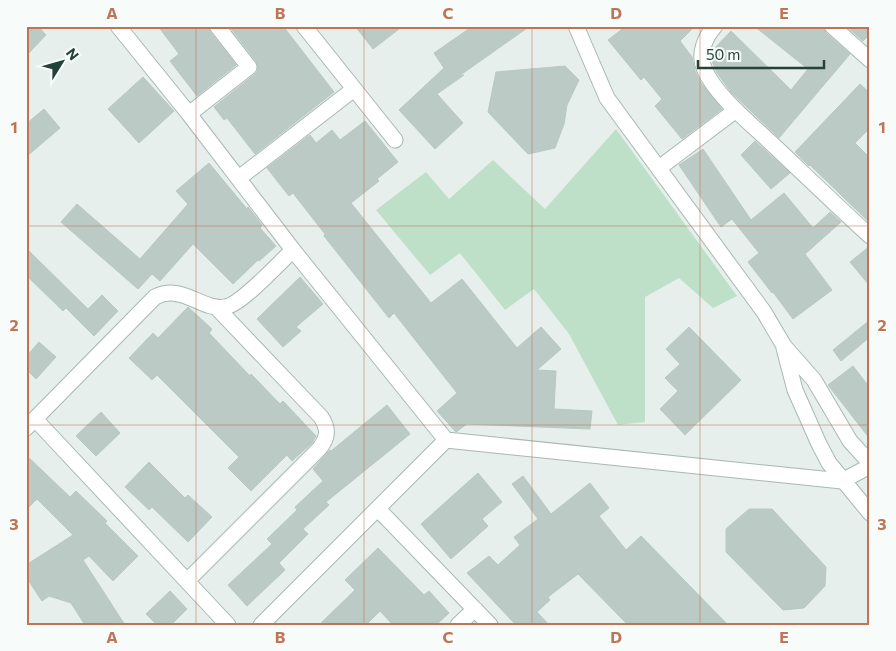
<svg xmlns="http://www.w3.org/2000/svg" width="896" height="651" font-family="Commissioner,sans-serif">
  <rect width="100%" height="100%" fill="#e6efeb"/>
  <path fill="#bfe0c8" d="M616 129 737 296 713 308 679 278 645 297V422L618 425 569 334 534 289 505 310 460 253 430 275 376 210 426 172 449 199 493 160 545 209Z"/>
  <path fill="#bbcac4" stroke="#b8c9c2" d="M26 26H38L46 35 26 56Z
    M158 26H208L210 32 236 65 197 96 170 61 179 54Z
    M229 26H283L334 92 255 154 227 118 224 120 214 107 255 74 258 70 256 61Z
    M355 26H403L373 49Z
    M473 26H530L459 76 464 75 437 94 463 123 435 149 399 110 444 68 434 53Z
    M626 26H695L680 41 692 57 695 71 701 83 722 109 682 139 655 106 662 99 644 77 641 80 608 40Z
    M754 26H823L826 33 850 54 779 138 731 92 717 73 712 61V51L731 31 791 90 808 69Z
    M846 26H870V34L863 41Z
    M565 66 579 80 567 105 564 124 555 148 528 154 488 112 496 72Z
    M143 77 174 111 139 143 108 109Z
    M860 84 870 93V128L855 143 870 158V223L810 165 809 166 795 152Z
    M44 109 60 128 26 157V124Z
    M365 121 398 162 377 179 379 181 351 203 431 303 462 279 517 348 541 327 561 349 537 370 556 371 554 409 592 411 590 429 467 424 456 432 437 411 457 393 394 313 389 318 324 236 325 234 293 193 289 196 267 168 310 135 316 143 332 130 340 140Z
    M755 141 790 173 771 189 741 155Z
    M703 149 751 220 784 193 813 228 830 212 841 222 805 254 832 290 793 319 773 292 772 293 748 262 759 253 732 219 721 227 679 165Z
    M209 163 247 209 248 207 262 225 260 228 276 246 259 261 258 260 233 284 193 244 160 281 152 274 138 289 61 222 77 204 140 259 188 204 176 191Z
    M870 246V286L850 262Z
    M26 248 88 309 102 295 118 311 94 336 66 308 63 311 26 275Z
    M300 277 323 304 296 327 301 331 283 347 257 319Z
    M188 307 212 329 209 333 250 376 251 374 280 404 283 401 316 436 312 443 292 461 287 455 251 491 228 468 239 457 157 375 152 380 129 358 153 333 158 338Z
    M870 320V337L841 361 833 350Z
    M689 327 741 380 685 435 660 409 678 391 665 378 680 364 666 349Z
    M39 342 56 357 36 379 26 369V357Z
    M853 366 870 388V439L828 385Z
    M387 405 410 434 326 502 329 505 303 529 308 534 279 563 285 570 247 606 228 585 272 544 267 539 297 510 295 507 323 481 313 469 330 450 331 451Z
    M101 412 120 433 96 456 76 436Z
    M26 455 70 497 76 491 107 521 105 523 138 556 113 581 89 556 83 560 125 625H85L71 603 49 596 42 601 26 577V565L73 535 37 499 26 510Z
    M149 462 185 498 188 495 212 517 188 542 152 507 149 510 125 487Z
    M478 473 502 502 482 519 488 526 451 559 421 524Z
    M523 476 551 514 590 483 609 508 599 516 626 550 641 536 728 625H628L578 574 548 597 550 600 537 612 549 625H516L467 573 489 556 498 565 520 545 514 537 538 519 512 484Z
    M749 509H772L826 567 825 586 804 608 783 610 726 552V529Z
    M378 548 424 595 429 591 449 613 436 625H393L380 611 366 625H319L355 590 345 580Z
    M170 591 187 609 171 625H157L146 614Z"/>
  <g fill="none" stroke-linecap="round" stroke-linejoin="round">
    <defs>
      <path id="minor" d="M118 26 189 114 293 250 446 440
        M304 26 395 140
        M715 26C705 37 698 54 704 68 714 94 750 123 770 142 803 173 836 205 870 236
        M832 26 870 60
        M189 114 249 67 217 26
        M659 168 736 110
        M239 178 354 89
        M35 419 228 625
        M26 428 155 297C182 283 202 311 225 307 241 305 280 262 293 250
        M378 509 490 625
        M188 580 319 449C328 438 329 429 321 417L216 307
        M261 625 446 440 842 481 870 466
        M458 625 475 609"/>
      <path id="tertiary" d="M576 26 607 98 764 312 784 346 814 380 850 441 870 463
        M784 348 795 390 819 444 829 463 870 513"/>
    </defs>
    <use href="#minor" stroke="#a8b8b2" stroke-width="17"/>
    <use href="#tertiary" stroke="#a8b8b2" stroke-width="17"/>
    <use href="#minor" stroke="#fff" stroke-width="15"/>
    <use href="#tertiary" stroke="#fff" stroke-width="15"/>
  </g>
  <path fill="none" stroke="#c07456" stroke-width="1" stroke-opacity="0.55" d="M196 26V625M364 26V625M532 26V625M700 26V625M26 226H870M26 425H870"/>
  <rect width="896" height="651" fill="none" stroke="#f7fbf9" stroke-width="55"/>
  <g transform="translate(62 62) rotate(53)" stroke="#f7fbf9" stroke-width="4" paint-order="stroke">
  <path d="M0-4L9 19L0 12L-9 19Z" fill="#24423a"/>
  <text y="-8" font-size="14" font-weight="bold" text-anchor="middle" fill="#24423a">N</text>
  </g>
  <path d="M698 60v8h126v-8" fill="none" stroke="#24423a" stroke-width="2.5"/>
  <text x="706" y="60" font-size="15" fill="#24423a" stroke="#f7fbf9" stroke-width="4" paint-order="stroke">50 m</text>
  <rect x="28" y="28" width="840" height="596" fill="none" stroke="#c07456" stroke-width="2"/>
  <g font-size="16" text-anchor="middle" font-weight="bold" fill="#c07456">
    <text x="112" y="19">A</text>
    <text x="280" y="19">B</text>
    <text x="448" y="19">C</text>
    <text x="616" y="19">D</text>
    <text x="784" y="19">E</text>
    <text x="14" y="133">1</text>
    <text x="882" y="133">1</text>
    <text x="14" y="331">2</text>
    <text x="882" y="331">2</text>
    <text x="14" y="530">3</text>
    <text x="882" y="530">3</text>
    <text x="112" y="643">A</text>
    <text x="280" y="643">B</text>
    <text x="448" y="643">C</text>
    <text x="616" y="643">D</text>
    <text x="784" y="643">E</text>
  </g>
</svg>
